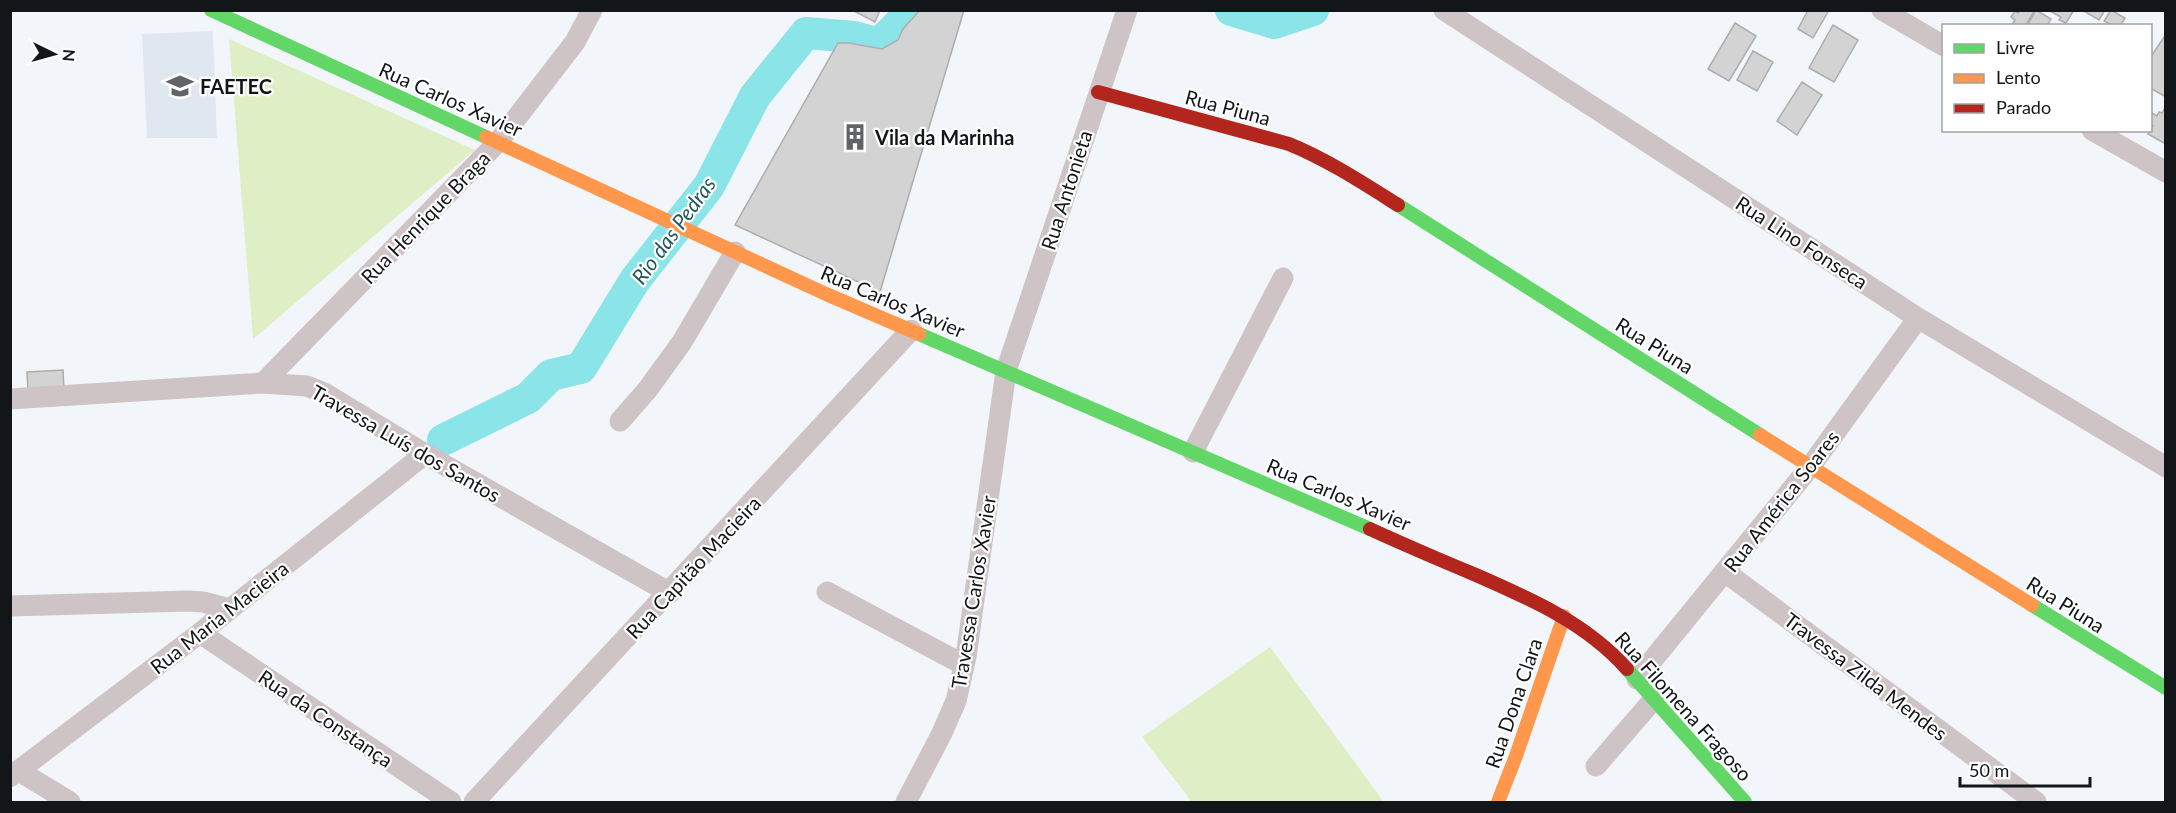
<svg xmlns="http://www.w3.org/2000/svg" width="2176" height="813" font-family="Lato,sans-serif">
  <rect width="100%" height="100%" fill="#f2f6fa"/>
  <path fill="#dfe8f1" d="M213 31 217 138H147L142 34Z"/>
  <path fill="#deeec5" d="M229 39 475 150 253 339Z
    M1270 647 1384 802H1192L1142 737Z"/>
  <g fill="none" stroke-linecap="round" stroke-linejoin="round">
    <path stroke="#8ae4e8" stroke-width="32" d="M1231 10 1274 23 1313 10
      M443 440 528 398 551 375 581 368 635 280 709 186 755 96 806 33 854 37 879 44 913 10"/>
  </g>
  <path fill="#d3d3d4" stroke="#adadae" stroke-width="1.5" d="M852 10H880L875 22Z
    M920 10H964L880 292 735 225 838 43H849L882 49 898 40 903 29Z
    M1808 10H1829L1813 38 1798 29Z
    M2020 10H2035L2025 26H2011L2015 20 2011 17 2015 11 2018 13Z
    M2036 10 2051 19 2047 26H2027Z
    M2048 10H2074L2066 23 2059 20 2061 17Z
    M2082 10H2105L2099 20Z
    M2111 10 2125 18 2120 26H2113L2104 21Z
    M1735 23 1756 36 1729 81 1708 69Z
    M1833 25 1858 40 1834 82 1809 68Z
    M2166 34V97L2150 88V58Z
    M1753 51 1773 62 1757 91 1737 80Z
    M1802 82 1822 95 1797 135 1777 121Z
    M2166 106V141L2164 143 2148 134 2153 126 2150 125V112L2157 116 2159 112 2162 113Z
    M63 370 64 389 28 391 27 372Z"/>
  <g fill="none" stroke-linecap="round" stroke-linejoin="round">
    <path stroke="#cec3c5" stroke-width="21" d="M1444 10 1918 318 2166 467
      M1882 10 1944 46
      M2092 130 2166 172
      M263 383 498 142 575 42 592 10
      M10 399 263 383 307 386 326 394 425 454 670 593
      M620 421 648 389 682 342 735 252
      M1193 452 1283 278
      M1725 572 2036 802
      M827 592 964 665
      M10 606 189 601 203 602 230 609
      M200 633 451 802
      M1637 679 1810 467 1918 318
      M1596 766 1654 699
      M19 771 70 802
      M10 777 200 633 425 454
      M474 802 911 330
      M906 802 941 735 956 701 966 657 1006 371 1127 10"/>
    <path stroke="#63d668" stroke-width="14" d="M211 10 486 137
      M1398 205 1760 435
      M919 334 1370 529
      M2032 605 2166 688
      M1627 669 1745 802"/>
    <path stroke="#ff974d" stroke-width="14" d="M486 137 826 294 919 334
      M1760 435 2032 605
      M1498 802 1516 756 1564 616"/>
    <path stroke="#b3261e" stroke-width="14" d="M1098 92 1289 144C1328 160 1363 183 1398 205
      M1370 529C1405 545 1440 560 1476 575 1531 599 1586 623 1627 669"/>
  </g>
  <defs>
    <symbol id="university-bare" viewBox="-9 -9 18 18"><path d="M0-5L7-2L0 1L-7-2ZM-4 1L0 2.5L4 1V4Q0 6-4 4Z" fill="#616467" stroke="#fff" stroke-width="2.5" paint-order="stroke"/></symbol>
    <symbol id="building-bare" viewBox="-9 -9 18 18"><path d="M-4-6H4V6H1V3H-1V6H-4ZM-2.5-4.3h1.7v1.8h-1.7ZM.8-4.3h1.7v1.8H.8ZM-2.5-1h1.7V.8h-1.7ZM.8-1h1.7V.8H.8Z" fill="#616467" stroke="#fff" stroke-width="2.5" paint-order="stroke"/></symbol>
  </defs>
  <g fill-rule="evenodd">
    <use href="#university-bare" x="161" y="67" width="38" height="38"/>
    <use href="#building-bare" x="836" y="118" width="38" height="38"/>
  </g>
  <g text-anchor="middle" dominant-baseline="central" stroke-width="4.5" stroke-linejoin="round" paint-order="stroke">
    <g font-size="20" font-weight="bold" fill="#131618" stroke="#fff" text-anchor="start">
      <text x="200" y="86">FAETEC</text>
      <text x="875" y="137">Vila da Marinha</text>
    </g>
    <g font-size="20" fill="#131618" stroke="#fff">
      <text transform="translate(451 99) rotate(24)">Rua Carlos Xavier</text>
      <text transform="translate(1228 107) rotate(15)">Rua Piuna</text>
      <text transform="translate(1066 190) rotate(-72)">Rua Antonieta</text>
      <text transform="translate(425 217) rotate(-46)">Rua Henrique Braga</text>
      <text transform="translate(1802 242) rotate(33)">Rua Lino Fonseca</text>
      <text transform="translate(893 301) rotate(23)">Rua Carlos Xavier</text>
      <text transform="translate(1655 345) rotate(32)">Rua Piuna</text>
      <text transform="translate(406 443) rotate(30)">Travessa Luís dos Santos</text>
      <text transform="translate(1339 494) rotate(23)">Rua Carlos Xavier</text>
      <text transform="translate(1781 501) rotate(-52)">Rua América Soares</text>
      <text transform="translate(693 567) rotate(-47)">Rua Capitão Macieira</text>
      <text transform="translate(973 592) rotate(-81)">Travessa Carlos Xavier</text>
      <text transform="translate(2066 604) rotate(32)">Rua Piuna</text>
      <text transform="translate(219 617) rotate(-38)">Rua Maria Macieira</text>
      <text transform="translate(1866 676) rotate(37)">Travessa Zilda Mendes</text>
      <text transform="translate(1513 703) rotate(-71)">Rua Dona Clara</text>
      <text transform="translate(1684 706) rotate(48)">Rua Filomena Fragoso</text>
      <text transform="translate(326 718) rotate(34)">Rua da Constança</text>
    </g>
    <g font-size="21" font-style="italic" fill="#205758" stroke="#fff">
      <text transform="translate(673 230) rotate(-54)">Rio das Pedras</text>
    </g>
  </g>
  <rect width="2176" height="813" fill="none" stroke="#131618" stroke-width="24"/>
  <rect x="1942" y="24" width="210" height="108" fill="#ffffff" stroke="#a1a2a3" stroke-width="1.5"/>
  <rect x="1954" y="44" width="30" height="9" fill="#63d668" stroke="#a1a2a3" stroke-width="1.5"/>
  <text x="1996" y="54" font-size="18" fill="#131618">Livre</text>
  <rect x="1954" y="74" width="30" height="9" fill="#ff974d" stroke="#a1a2a3" stroke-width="1.5"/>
  <text x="1996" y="84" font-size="18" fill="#131618">Lento</text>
  <rect x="1954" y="104" width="30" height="9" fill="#b3261e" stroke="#a1a2a3" stroke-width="1.5"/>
  <text x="1996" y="114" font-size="18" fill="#131618">Parado</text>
  <g transform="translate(54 54) rotate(95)" stroke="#ffffff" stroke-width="4.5" paint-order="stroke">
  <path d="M0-4.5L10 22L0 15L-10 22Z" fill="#131618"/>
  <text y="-9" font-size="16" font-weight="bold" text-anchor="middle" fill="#131618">N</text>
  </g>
  <path d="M1960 777v9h130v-9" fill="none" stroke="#131618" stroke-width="3"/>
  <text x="1969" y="777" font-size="18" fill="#131618" stroke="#ffffff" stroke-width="4.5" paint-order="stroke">50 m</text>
</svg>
